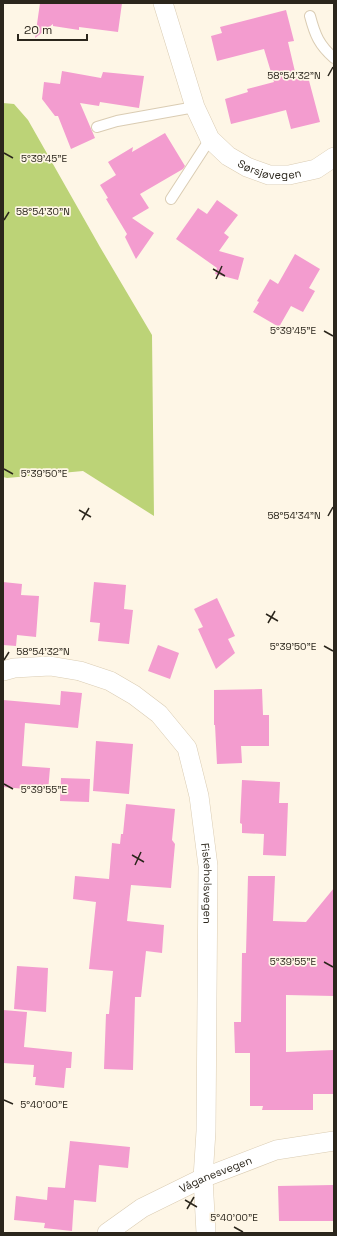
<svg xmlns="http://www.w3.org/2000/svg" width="337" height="1236" font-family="'Space Grotesk',sans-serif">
  <rect width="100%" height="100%" fill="#fef6e6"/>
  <path fill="#bcd377" d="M3 103 14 104 28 120 100 247 152 335 154 516 83 471 7 478 3 477Z"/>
  <path fill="#f39ccf" d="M40 3H122L118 32 79 27V30L53 26V24L35 38Z
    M286 10 294 41 288 42 296 76 307 73 320 122 291 129 286 110 231 124 225 99 248 92 247 89 274 82 264 49 217 61 211 36 222 33 220 27Z
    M62 71 101 78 103 72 144 76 139 108 100 102 99 106 80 103 95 138 71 149 58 116H55L42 99 44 82 60 84Z
    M165 133 185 166 183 169 140 194 149 208 132 218 154 233 136 259 125 237 127 234 106 199 108 198 100 185 116 175 108 162 133 147 132 152Z
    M217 200 238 215 224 233 229 237 219 251 244 258 238 280 215 274 217 268 176 239 198 208 207 214Z
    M295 254 320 269 309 288 315 291 303 312 291 306 279 327 253 312 259 302 257 301 270 279 278 284Z
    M3 582 22 584 21 595 39 596 36 637 17 635 16 646 3 645Z
    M94 582 126 585 124 609 133 610 129 644 98 641 100 623 90 622Z
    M217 598 235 636 228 639 235 653 216 669 198 629 203 627 194 609Z
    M158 645 179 653 170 679 148 671Z
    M262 689 263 715H269V746H241L242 763 217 764 215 725H214V690Z
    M61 691 82 693 78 728 25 723 22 766 50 768 48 791 3 787V700L60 705Z
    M96 741 133 744 129 794 93 791Z
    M61 778 90 779 89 802 60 801Z
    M242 780 280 782 279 803H288L286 856 263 855 264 834 242 833V824L240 823Z
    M126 804 175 809 172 840 175 844 171 888 131 885 127 921 164 925 162 953 146 951 141 997H135L133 1070 104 1069 106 1014H109L113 971 89 969 96 902 73 899 75 876 109 879 112 843 120 844 121 834H123Z
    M248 876H275L273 921 306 922 334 888V996L286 995V1052L334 1050V1094H313V1110H262L263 1106H250V1053H235L234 1022H241L242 953H246Z
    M17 966 48 968 46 1012 14 1009Z
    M3 1010 27 1012 24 1047 72 1052 71 1068H66L64 1088 35 1085 36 1077H33L34 1065 3 1063Z
    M70 1141 130 1147 128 1168 99 1165 96 1202 74 1200 72 1231 44 1228 45 1223 14 1220 16 1196 47 1200 48 1187 65 1188Z
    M333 1185V1221H279L278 1186Z"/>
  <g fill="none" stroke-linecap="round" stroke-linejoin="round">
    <defs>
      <path id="lane" d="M310 16C315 35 319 45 334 58
        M97 127 117 121 195 107
        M171 199 210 139"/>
      <g id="street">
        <path id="s1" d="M163 3 195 107 210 139 228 156 247 167 269 175H289L316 169 334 157"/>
        <path id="s2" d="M3 671 14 668 50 666 80 671 110 681 134 695 159 714 187 748 199 796 208 866 206 1131 203 1178 206 1233"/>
        <path id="s3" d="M107 1233 142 1208 203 1178 276 1150 334 1141"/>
      </g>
    </defs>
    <use href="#lane" stroke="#daccb3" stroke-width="12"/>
    <use href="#street" stroke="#daccb3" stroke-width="20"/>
    <use href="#lane" stroke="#fff" stroke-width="10"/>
    <use href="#street" stroke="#fff" stroke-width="19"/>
  </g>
  <path fill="none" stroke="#2b261c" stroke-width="1.5" d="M328 76 333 67M4 153 13 158M4 220 9 212M213 269 225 276M216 279 222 266M324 331 333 336M4 469 13 474M79 510 91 517M328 516 333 507M82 520 89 508M266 614 278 621M268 623 275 611M324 646 333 651M4 660 9 652M4 784 13 789M132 855 144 862M135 865 141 852M324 962 333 967M4 1100 13 1104M185 1200 197 1207M187 1209 194 1197M234 1227 243 1232"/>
  <g text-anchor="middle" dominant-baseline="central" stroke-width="3.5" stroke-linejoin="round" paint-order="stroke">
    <g font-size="11" fill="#2b261c" stroke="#fef6e6">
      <text stroke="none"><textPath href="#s1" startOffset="214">Sørsjøvegen</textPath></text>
      <text stroke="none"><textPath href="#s2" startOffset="350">Fiskeholsvegen</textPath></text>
      <text stroke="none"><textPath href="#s3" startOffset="124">Våganesvegen</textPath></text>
    </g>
  </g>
  <g font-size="10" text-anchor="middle" fill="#2b261c" stroke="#fef6e6" stroke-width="3.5" stroke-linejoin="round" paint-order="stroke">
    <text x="294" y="79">58°54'32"N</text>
    <text x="44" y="162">5°39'45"E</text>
    <text x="43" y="215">58°54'30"N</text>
    <text x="293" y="334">5°39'45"E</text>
    <text x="44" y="477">5°39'50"E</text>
    <text x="294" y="519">58°54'34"N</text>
    <text x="293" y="650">5°39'50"E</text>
    <text x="43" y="655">58°54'32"N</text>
    <text x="44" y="793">5°39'55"E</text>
    <text x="293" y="965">5°39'55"E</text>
    <text x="44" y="1108">5°40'00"E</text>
    <text x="234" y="1221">5°40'00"E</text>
  </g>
  <rect width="337" height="1236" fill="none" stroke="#2b261c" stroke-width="8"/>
  <path d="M18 34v6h69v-6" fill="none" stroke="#2b261c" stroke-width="2"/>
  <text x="24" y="34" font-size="12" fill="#2b261c" stroke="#fef6e6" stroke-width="3" paint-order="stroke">20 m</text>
</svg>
